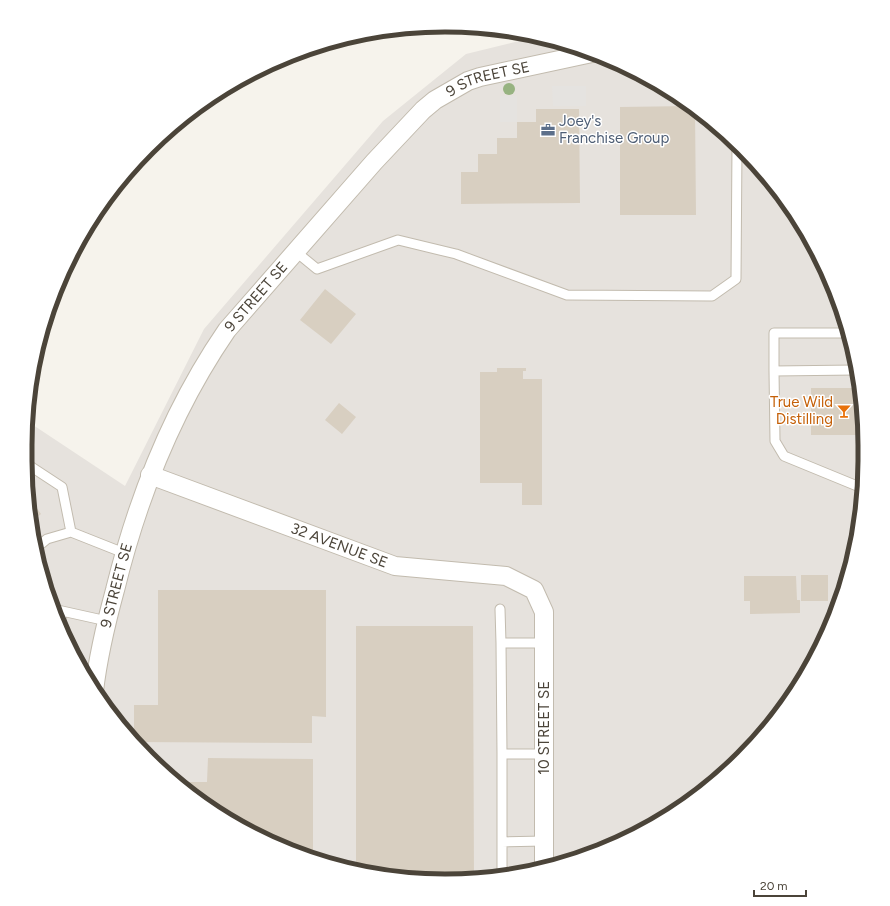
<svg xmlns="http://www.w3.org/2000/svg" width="890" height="906" font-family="Figtree,sans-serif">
  <rect width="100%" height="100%" fill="#f6f3ec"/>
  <path fill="#e6e2dd" d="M535 37 580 47 655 81 722 129 778 190 822 259 851 337 864 418 861 516 843 596 809 671 761 738 701 794 631 838 553 867 472 880 390 877 310 859 235 825 148 758 96 695 57 622 33 543 25 461 27 421 125 486 204 329 383 121 466 54Z"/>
  <path fill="#e5e3e0" d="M552 86H586V106H553Z
    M500 96H517V122H500Z"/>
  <path fill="#d8cfc1" d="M690 106 695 110 696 215H620V107Z
    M536 109H579L580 203 461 204V172H478V154H497V138H517V122H536Z
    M325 289 356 314 331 344 300 320Z
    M497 368H526V371H523V379H542V505H522V483H480V372H497Z
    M811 388H859L864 418V435H811Z
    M339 403 356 417 342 434 325 420Z
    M29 497 41 514 31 522Z
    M801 575H828V601H801Z
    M744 576H796L797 600H800V613L750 614V601H744Z
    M158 590H326V717L312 716V743L135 742 134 740V705H158Z
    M356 626H473L474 880 390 877 356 869Z
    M208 758 313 759V850H291L235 825 182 784V782H207Z"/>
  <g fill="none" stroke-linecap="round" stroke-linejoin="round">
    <defs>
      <path id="service" d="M295 251 317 269 398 240 456 254 567 295 712 296 736 279 737 146
        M856 370 774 371 775 441 784 456 862 488
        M774 371V333H849
        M30 466 62 487 71 532
        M35 549 47 539 71 532 124 553
        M53 609 107 621
        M500 609 501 643
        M60 627 62 611
        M544 643H501L502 754H544
        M502 842 544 841
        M502 875V754"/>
      <g id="minor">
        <path id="s1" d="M150 475 395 566 506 576 534 590 544 612V868"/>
        <path id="s2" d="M94 691C98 657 106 623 115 590 138 496 172 410 227 330L374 162 423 110 435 100 468 81 480 77 592 53"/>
      </g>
    </defs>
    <use href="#service" stroke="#c2bbae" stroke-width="11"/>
    <use href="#minor" stroke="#c2bbae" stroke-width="20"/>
    <use href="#service" stroke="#fff" stroke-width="9"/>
    <use href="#minor" stroke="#fff" stroke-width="18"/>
  </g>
  <circle fill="#97b381" cx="509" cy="89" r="6"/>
  <defs>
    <symbol id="office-bare" viewBox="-9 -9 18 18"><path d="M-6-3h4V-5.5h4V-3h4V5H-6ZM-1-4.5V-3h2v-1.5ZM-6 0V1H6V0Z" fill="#5c6f8a" stroke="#fff" stroke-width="2.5" paint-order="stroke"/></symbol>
    <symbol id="bar-bare" viewBox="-9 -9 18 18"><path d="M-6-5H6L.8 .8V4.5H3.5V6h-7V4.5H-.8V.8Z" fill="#e8710a" stroke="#fff" stroke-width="2.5" paint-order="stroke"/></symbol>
  </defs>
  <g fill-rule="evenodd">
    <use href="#office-bare" x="538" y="120" width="20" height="20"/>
    <use href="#bar-bare" x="834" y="401" width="20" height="20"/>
  </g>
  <g text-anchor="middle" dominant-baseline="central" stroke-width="3" stroke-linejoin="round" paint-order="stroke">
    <g font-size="15" fill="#4b4439" stroke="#fff">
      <text stroke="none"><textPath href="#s2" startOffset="756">9 STREET SE</textPath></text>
      <text stroke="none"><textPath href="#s2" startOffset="432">9 STREET SE</textPath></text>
      <text stroke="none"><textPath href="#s1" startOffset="202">32 AVENUE SE</textPath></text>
      <text stroke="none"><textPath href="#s2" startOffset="108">9 STREET SE</textPath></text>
      <text transform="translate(544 728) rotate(-90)">10 STREET SE</text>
    </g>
    <g font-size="15" fill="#4e5e75" stroke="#fff" text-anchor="start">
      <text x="559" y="121">Joey's<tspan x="559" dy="17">Franchise Group</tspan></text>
    </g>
    <g font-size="15" fill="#c56008" stroke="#fff" text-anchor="end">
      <text x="833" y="402">True Wild<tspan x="833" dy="17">Distilling</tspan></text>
    </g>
  </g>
  <path d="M0 0H890V906H0ZM445 32H445A413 413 0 0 1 858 445V461A413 413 0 0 1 445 874H445A413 413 0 0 1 32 461V445A413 413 0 0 1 445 32Z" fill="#fff" fill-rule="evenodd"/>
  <path fill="none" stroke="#4b4439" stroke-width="5" d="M445 32H445A413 413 0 0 1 858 445V461A413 413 0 0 1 445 874H445A413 413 0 0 1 32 461V445A413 413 0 0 1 445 32Z"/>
  <path d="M754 890v6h52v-6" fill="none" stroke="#4b4439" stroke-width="2"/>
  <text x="760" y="890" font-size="12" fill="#4b4439" stroke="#ffffff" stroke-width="3" paint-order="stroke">20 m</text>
</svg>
